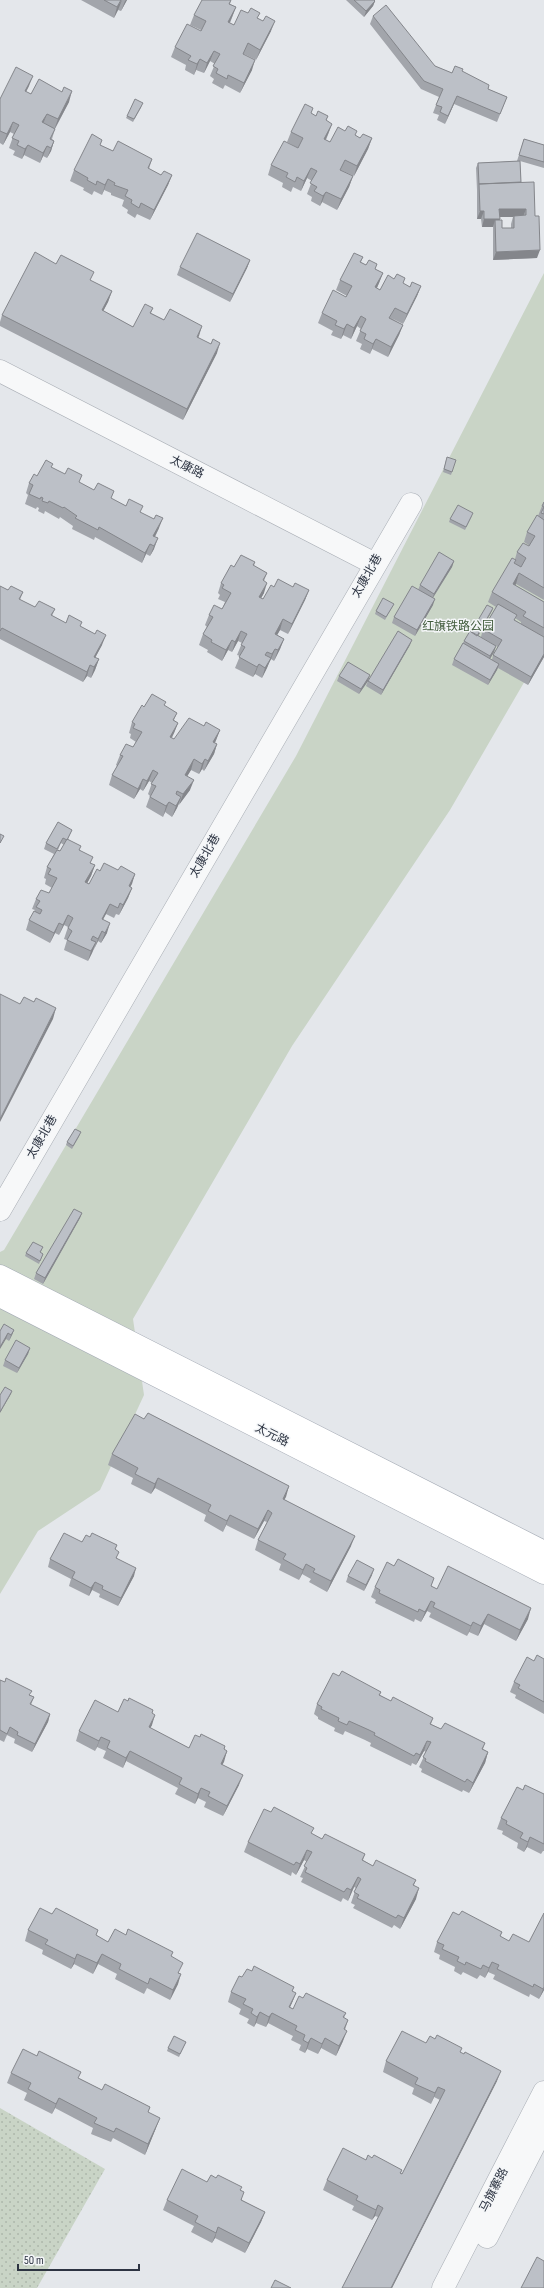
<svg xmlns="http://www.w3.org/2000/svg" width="544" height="2288" font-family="'Sofia Sans Condensed','Noto Sans SC',sans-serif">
  <defs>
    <pattern id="grass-dots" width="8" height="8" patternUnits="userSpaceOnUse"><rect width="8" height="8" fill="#c9d4c6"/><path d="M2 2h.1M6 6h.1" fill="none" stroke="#adb7ab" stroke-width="1.8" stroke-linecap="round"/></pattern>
  </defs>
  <rect width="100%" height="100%" fill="#e4e7eb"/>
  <path fill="url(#grass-dots)" d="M0 2108 105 2169 37 2288H0Z"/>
  <path fill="#c9d4c6" d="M544 273V648L450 810 292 1046 133 1319 144 1395 100 1490 38 1531 0 1594V1252L4 1250 296 756Z"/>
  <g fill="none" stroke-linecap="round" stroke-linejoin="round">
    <defs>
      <path id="minor" d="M0 371 375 564
        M0 1210 411 504
        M487 2237 544 2126
        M443 2288 544 2092"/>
      <path id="major" d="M0 1276 544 1552
        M0 1296 544 1573"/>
    </defs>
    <use href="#minor" stroke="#a9aeb5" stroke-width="23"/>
    <use href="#major" stroke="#a5abb5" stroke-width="23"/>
    <use href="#minor" stroke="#f7f8f9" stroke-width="22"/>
    <use href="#major" stroke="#fff" stroke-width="22"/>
  </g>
  <path fill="#a2a5ab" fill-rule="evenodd" d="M81 0H127L121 11 118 10 114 18Z
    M231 0 230 4 236 7 230 23 234 25 258 18 271 31 256 60 244 54 252 70 240 93 225 85 223 89 212 83 214 79 210 76 215 64 210 61 204 73 196 70 194 75 185 70 186 65 171 57 175 47 201 31V30L190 25 194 15Z
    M346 0H374L375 1 373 6 364 17Z
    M373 16 435 66 452 73 462 71 488 89 507 97 497 122 454 104 445 124 437 120 439 115 433 113 439 97 421 89 370 24Z
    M29 86 26 92 31 94 69 102 55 129 52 139 54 141 51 151 47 158 43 156 40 163 24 155 22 159 13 155 15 151 9 148 14 134 10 132 3 145 0 143V99Z
    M142 106 133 122 126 118 127 116Z
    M311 113 316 116H328L326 121 332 124 326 140 330 142 355 135 360 138H372L368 149 354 176 341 170 353 176 349 187 337 210 322 202 320 206 311 201 312 197 307 194 312 181 307 178 301 191 293 187 291 192 282 187 283 183 268 175 271 165 298 148 287 142 291 132Z
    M524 139 544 145V168L520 161 521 183 537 258 493 260V227H482L481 219H477V190L476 168 478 163 518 161H517ZM500 217H513L511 224V228H502L499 220Z
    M100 145 113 151 152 159 149 169 161 175H172L168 185 150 220 137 214 135 218 127 213 128 210 122 206 124 200 111 195V193L104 190 102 195 94 191 92 195 83 190 84 188 70 181 74 170Z
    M363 257 361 262 366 265 377 264 375 269 383 273 377 288 380 290 404 284 410 287 421 286 417 296 403 324 391 318 403 325 399 335 388 357 372 349 370 354 360 349 362 344 356 341 361 329 357 326 351 339 343 335 341 339 331 335 333 331 318 323 322 313 346 297 347 296 336 290 340 280Z
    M250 260 247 268 230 302 177 275 180 267Z
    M91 281 112 291 108 302 103 311 133 327 153 308 151 313 198 337 217 353 183 420 0 326V322L2 315Z
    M446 460 452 472 451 475 443 472Z
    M52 468 79 483 126 506 140 512 159 528 155 537 154 549 150 556 146 554 142 563 95 537 94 540 72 529 73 526 60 517 59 519 45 511 44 514 38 511 39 508 37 507 36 509 25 504 28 495 26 493 29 483 37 476Z
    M544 502V600L516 584 515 585 544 602V657L528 685 498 668 488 685 452 665 454 659 464 641 471 632 493 608 478 636 496 646 494 652 490 659 492 660 493 655 498 647 481 637 483 629 496 607 488 602 492 592 515 559 517 552 530 546 524 542 527 532 538 516 542 506ZM515 618 521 622V624L515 620Z
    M472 516 465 530 449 522 450 519Z
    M454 561 452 567 433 598V605L415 636 392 623 394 617 418 590 420 585Z
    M255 562 254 566 267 573 264 581V593L261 598 263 599 274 587H293L309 590 305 600 288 634 280 630 277 635 284 639 280 649 274 661 271 659 262 678 255 674 253 677 235 668 240 656 237 655 242 643 238 641 232 652 228 650 222 661 207 652 208 650 199 645 203 634 207 627 205 625 209 615 222 609 225 602 218 599 220 595 218 593 221 583 234 567Z
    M0 586 8 590 23 592 20 600 35 607 55 609 52 616 66 623 81 627 102 645 95 658 99 659 95 670 91 678 87 676 83 682 0 639Z
    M394 604 385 620 375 614 376 611Z
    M410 645 381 695 366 686 368 681Z
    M339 676 368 681 359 694 337 681Z
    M164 706 177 713 174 720 178 723 172 738 174 739 204 726 220 730 215 743 217 744 214 754 204 771 202 769 199 774 191 770 187 776 190 790 179 804 172 817 165 812 163 817 146 807 150 796 148 794 152 783 149 781 143 791 140 789 134 799 109 785 112 775 117 766 116 765 120 755 133 747 136 742 130 738 131 734 129 733 132 722 144 707Z
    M72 830 68 839 80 850 91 864 95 865 91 876 87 883 89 884 100 871 118 870 135 874 130 887 132 888 128 898 119 915 116 914 114 918 106 914 103 919 107 933 101 943 98 941 88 961 64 950 67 940 64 939 68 927 64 925 59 935 55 933 50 943 26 930 29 920 35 910 32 909 36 899 49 893 52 888 45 884 46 879 44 878 47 867 54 854 44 849 46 843ZM61 843 64 845 60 851 58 850Z
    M80 1135 72 1149 66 1145 67 1142Z
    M82 1213 80 1218 43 1284 34 1279 36 1273Z
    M42 1250 40 1253 43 1254 39 1264 25 1256 26 1253Z
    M14 1330 12 1335 9 1341 6 1339 0 1331Z
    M30 1348 28 1354 17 1373 3 1366 5 1360Z
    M144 1419 289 1486 284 1499 351 1546 327 1592 309 1582 311 1579 302 1574 299 1580 279 1570 281 1564 255 1550 258 1540 267 1522 264 1521 254 1539 226 1525 223 1532 204 1521 206 1515 155 1488 151 1494 131 1484 133 1478 108 1465 112 1454Z
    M90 1537 117 1545 115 1550 117 1558 134 1576 118 1606 99 1597 100 1594 92 1590 89 1596 69 1586 71 1579 48 1567 50 1559Z
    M394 1566 434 1578 431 1586 437 1589 528 1619 516 1641 484 1624 478 1636 469 1632 467 1636 429 1617 431 1613 427 1611 421 1622 415 1619 414 1622 375 1603 376 1600 371 1597 375 1587Z
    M372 1575 364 1591 346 1582 348 1576Z
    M544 1659V1714L515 1698 516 1695 510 1692 514 1682 534 1661Z
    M339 1676 381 1692 380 1695 391 1701 433 1718 431 1724 441 1729 485 1743 483 1749 488 1752 485 1763 469 1793 463 1790 462 1792 421 1772 422 1769 419 1767 426 1752 424 1751 416 1765 412 1763 411 1766 370 1746 371 1743 365 1740 345 1731 343 1735 334 1731 335 1728 318 1719V1717L314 1714 317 1704Z
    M0 1680 34 1697 31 1705 50 1714 48 1722 32 1752 14 1743 15 1739 7 1735 4 1742 0 1740Z
    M128 1701 153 1710 152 1713V1725L150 1728 189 1748 200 1737 225 1746 224 1750 227 1751 222 1765 239 1785 223 1816 204 1807 206 1802 198 1798 195 1804 175 1794 178 1788 126 1761 123 1768 103 1758 106 1751 97 1747 95 1751 76 1741 79 1731 118 1712Z
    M523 1790 544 1794V1851H543L541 1854 527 1847 524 1852 517 1848 518 1843 502 1834 503 1831 497 1829 501 1818Z
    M312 1834 322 1839 365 1854 363 1860 373 1866 416 1880 414 1885 416 1899 400 1929 394 1925 392 1928 353 1908 355 1905 351 1903 356 1888 354 1887 348 1901 343 1898 341 1902 301 1882 303 1878 300 1877 307 1862 304 1860 296 1875 292 1872 291 1876 244 1852 248 1842Z
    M52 1914 98 1930 96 1935 108 1942 126 1935 173 1952 171 1956 179 1973 178 1984 170 2000 147 1988 144 1994 115 1979 117 1974 98 1964 93 1974 74 1964 71 1969 42 1954 43 1950 25 1941 28 1930Z
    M459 1915 502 1932 500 1937 544 1990 539 1999 530 1994 529 1997 493 1979 495 1975 488 1972 485 1978 480 1975 477 1979 463 1972 461 1975 454 1971 455 1967 439 1959 440 1955 434 1952 437 1942Z
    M252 1971 294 1987 292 1992 296 1993 290 2007 293 2009 303 1998 346 2013 344 2018 348 2020 345 2030 343 2041 336 2056 321 2048 318 2054 307 2049 305 2053 299 2050 301 2045 291 2040 293 2036 268 2023 266 2027 256 2023 254 2027 247 2023 249 2019 239 2014 241 2009 228 2002 231 1992 242 1977Z
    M186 2042 179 2057 167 2051 168 2048Z
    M426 2043 460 2052 497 2081 392 2288H342L378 2217 375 2216 372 2220 352 2210 354 2206 323 2190 327 2180 366 2160 372 2158 402 2170 401 2173 402 2174 440 2100 434 2097 431 2104 412 2094 414 2088 383 2072 386 2061Z
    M11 2073 79 2078 102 2090 150 2107 148 2112 156 2128 145 2155 113 2138 111 2142 91 2134 93 2128 55 2108 52 2114 24 2100 27 2093 7 2083Z
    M207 2182 240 2190 242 2200 265 2212 261 2222 245 2253 215 2238 212 2243 191 2232 194 2226 163 2210 167 2200Z"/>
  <path fill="#84868b" d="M122 0 118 10 114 18 117 7Z
    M126 0H127L121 11 125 1Z
    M375 1 373 6 364 17 366 11Z
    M236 7 232 17 225 33 228 22Z
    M275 21 271 31 256 60 260 50Z
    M214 51 210 61 204 73 207 63Z
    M200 59 196 70 194 75 197 64Z
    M255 60 252 70 240 93 244 83Z
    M33 76 29 86 21 101 25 91Z
    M72 91 69 102 54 130 58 119Z
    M457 96 454 104 445 124 448 116Z
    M47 114 43 124 42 122Z
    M13 122 10 132 3 145 7 134Z
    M332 124 328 134 321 149 324 139Z
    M372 138 368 149 354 176 357 166Z
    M54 141 51 151 47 158 51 148Z
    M28 145 24 155 22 159 25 149Z
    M47 146 43 156 40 163 43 153Z
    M311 168 307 178 301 191 304 181Z
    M172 175 168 185 150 220 154 210Z
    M353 176 349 187 337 210 341 199Z
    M108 179 104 190 102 195 105 185Z
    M326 192 322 202 320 206 323 196Z
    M499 209H526L523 217 514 216 513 217H496Z
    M480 211H484L481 219H477Z
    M484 219H500L497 227 495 220 493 227H482Z
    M540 250 537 258 493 260 496 252Z
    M250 260 247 268 230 302 233 294Z
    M383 273 379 283 372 298 375 287Z
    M421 286 417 296 403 324 407 314Z
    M112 291 108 302 98 321 102 310Z
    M361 316 357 326 351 339 354 328Z
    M347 324 343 335 341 339 344 329Z
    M403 325 399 335 388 357 391 347Z
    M202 326 199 336 193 347 197 337Z
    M376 339 370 354 373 344Z
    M220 343 217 353 183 420 187 409Z
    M163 518 159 528 150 546 153 536Z
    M158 538 154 549 150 556 154 546Z
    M150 544 146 554 142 563 145 553Z
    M454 561 452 567 432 599 434 594Z
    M519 573 516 584 510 594 513 584Z
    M267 583 264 593 256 607 259 597Z
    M309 590 305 600 288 634 292 624Z
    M435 599 433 605 415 636 417 630Z
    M493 608 492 611 476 640 477 637Z
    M283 619 280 630 272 644 275 634Z
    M241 631 238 641 232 652 235 642Z
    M106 635 102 645 90 667 94 657Z
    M284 639 280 649 274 661 278 650Z
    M232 640 228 650 222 661 226 650Z
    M412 640 410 645 381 695 383 690Z
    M496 646 494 652 488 662 490 656Z
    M275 649 271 659 268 665 272 654Z
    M544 654V657L528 685 531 677Z
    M271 658 267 668 262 678 265 668Z
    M99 659 95 670 91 678 94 667Z
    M259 664 255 674 253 677 257 667Z
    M499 664 497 670 488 685 490 680Z
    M90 665 87 676 83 682 87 672Z
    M370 675 368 681 359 694 361 689Z
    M178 723 174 733 166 747 170 737Z
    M220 730 216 740 210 752 213 742Z
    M217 744 214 754 204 771 208 761Z
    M194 759 191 770 182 785 185 775Z
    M205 759 202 769 199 774 202 764Z
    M153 770 149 781 143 791 147 781Z
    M143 779 140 789 134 799 138 789Z
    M194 780 190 790 179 805 183 794Z
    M181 797 177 808 172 817 176 806Z
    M169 802 163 817 166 806Z
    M95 865 91 876 82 893 85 882Z
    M135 874 132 884 125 896 129 886Z
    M132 888 128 898 119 915 123 905Z
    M110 904 106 914 98 929 102 919Z
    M68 915 64 925 59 935 63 925Z
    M59 923 55 933 50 943 54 933Z
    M110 923 107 933 101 943 105 933Z
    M102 931 98 941 94 949 98 939Z
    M96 942 92 953 88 961 91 951Z
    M56 1008 53 1019 0 1122V1119Z
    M82 1213 80 1218 43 1284 45 1278Z
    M14 1330 12 1335 9 1341 11 1335Z
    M8 1333 6 1339 0 1349V1347Z
    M30 1348 28 1354 17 1373 19 1368Z
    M12 1391 11 1394 0 1413V1412Z
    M158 1478 155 1488 151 1494 155 1484Z
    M289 1486 286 1497 279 1509 283 1499Z
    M268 1510 264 1521 254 1539 258 1529Z
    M230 1515 226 1525 223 1532 227 1521Z
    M355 1536 351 1546 327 1592 331 1581Z
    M306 1564 302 1574 299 1580 303 1570Z
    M136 1568 134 1576 118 1606 121 1598Z
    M374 1569 372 1575 364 1591 366 1585Z
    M95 1582 92 1590 89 1596 91 1588Z
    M431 1601 427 1611 421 1622 425 1612Z
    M531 1608 528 1619 516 1641 520 1630Z
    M488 1614 484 1624 478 1636 481 1626Z
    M473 1622 469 1632 467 1636 471 1626Z
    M50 1714 48 1722 32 1752 35 1744Z
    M155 1715 152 1725 145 1738 149 1727Z
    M101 1737 97 1747 95 1751 99 1741Z
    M427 1741 424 1751 416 1765 420 1755Z
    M130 1751 126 1761 123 1768 126 1758Z
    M227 1751 224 1762 217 1774 221 1764Z
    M488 1752 485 1763 469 1793 473 1783Z
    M243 1775 239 1785 223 1816 227 1806Z
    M201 1788 198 1798 195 1804 198 1794Z
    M530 1837 527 1847 524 1852Z
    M307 1850 304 1860 296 1875 300 1864Z
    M358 1877 354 1887 348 1901 351 1890Z
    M419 1888 416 1899 400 1929 404 1918Z
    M77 1954 74 1964 71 1969Z
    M102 1954 98 1964 93 1974 97 1963Z
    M492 1962 488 1972 485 1978 489 1968Z
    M181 1974 178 1984 170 2000 173 1990Z
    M544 1987V1990L539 1999Z
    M296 1993 292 2003 285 2017 289 2007Z
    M260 2012 256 2023 254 2027 257 2017Z
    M272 2013 268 2023 266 2027 269 2017Z
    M347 2031 343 2041 336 2056 339 2046Z
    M311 2038 307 2049 305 2053 308 2043Z
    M325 2038 321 2048 318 2054 322 2044Z
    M501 2071 497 2081 392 2288H391Z
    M438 2087 434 2097 431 2104 435 2093Z
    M59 2098 55 2108 52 2114 56 2104Z
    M160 2118 156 2128 145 2155 148 2144Z
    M378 2205 375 2216 372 2220Z
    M265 2212 261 2222 245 2253 249 2243Z
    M218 2227 215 2238 212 2243 216 2233Z"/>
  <path fill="#bcc0c7" stroke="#84868b" d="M104 0H121L117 7Z
    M202 0H231L229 4 236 7 228 22 234 25 241 10 248 13 251 8 260 13 257 18 263 21 266 16 275 21 260 50 248 43 243 54 255 60 244 83 228 75 227 79 216 73 218 69 213 66 220 54 214 51 207 63 200 59 197 64 188 60 191 56 175 47 187 24 201 31 206 21 194 15Z
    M354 0H374L375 1 366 11Z
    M386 5 435 66 452 73 455 66 463 69 462 71 489 85 488 89 507 97 500 114 457 96 448 116 440 112 442 107 436 105 443 89 424 81 373 16Z
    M16 67 33 76 25 91 31 94 39 79 62 92 64 87 72 91 58 119 47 114 42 122 55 129 50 139 54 141 51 148 47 146 43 153 28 145 25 149 17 145 19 141 12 138 19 125 13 122 7 134 0 131V99Z
    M135 99 143 103 134 119 127 116Z
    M305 104 313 108 311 113 316 116 318 111 328 116 326 120 332 124 324 139 330 142 338 127 345 131 348 126 357 131 355 135 360 138 363 134 372 138 357 166 345 160 340 170 353 176 341 199 326 192 323 196 314 191 317 187 310 183 317 171 311 168 304 181 297 177 295 182 286 177 288 173 271 165 284 141 298 148 303 138 291 132Z
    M92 134 102 140 100 145 113 151 118 141 152 159 148 168 161 175 164 171 172 175 154 210 141 203 139 208 131 203 132 200 125 196 128 190 114 185 115 183 108 179 105 185 97 181 96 185 87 180 88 178 74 170Z
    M524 139 544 145V162L519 155Z
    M520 161 521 182 479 184 478 163Z
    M534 182 535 216H539L540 250 496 252 495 220H502V228H514V216L526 215V209H499L500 219H484V211H480L479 184Z
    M197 233 250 260 233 294 180 267Z
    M35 252 56 264 61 255 94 272 90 280 112 291 102 310 133 327 145 304 153 308 150 313 164 320 170 309 202 326 197 337 211 344 213 339 220 343 187 409 2 315Z
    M354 253 363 257 360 262 366 265 369 260 377 264 375 269 383 273 375 287 380 290 388 275 394 279 397 274 405 278 403 283 410 287 412 282 421 286 407 314 395 308 389 318 403 325 391 347 376 339 373 344 364 339 366 334 360 331 366 319 361 316 354 328 347 324 344 329 335 325 337 321 322 313 333 290 346 297 352 286 340 280Z
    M447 457 456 460 452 472 444 469Z
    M46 460 53 464 51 467 65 474 68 468 82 475 79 482 94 490 98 483 114 491 111 498 126 506 129 499 143 506 140 512 154 519 156 515 163 518 153 536 158 538 154 546 150 544 145 553 99 527 98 530 75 518 77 516 64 507 63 508 49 501 48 503 42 501 43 498 41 497 40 499 29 494 33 485 29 483 34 474 37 476Z
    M544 502V514L541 513 544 507 542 506Z
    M458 505 473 513 466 527 450 519Z
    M537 515 544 520V588L519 573 513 584 544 602V628L523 616 526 612 492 592 512 558 516 560 514 563 521 567 526 558 517 552 523 543 529 546 535 536 527 532Z
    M439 552 454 561 434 594 420 585Z
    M241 555 255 562 253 565 267 573 263 580 267 583 259 597 263 599 271 585 274 587 278 579 293 587 295 583 309 590 292 624 283 619 275 634 284 639 278 650 275 649 272 654 267 652 265 655 271 658 265 668 259 664 257 667 239 657 245 647 241 645 247 634 241 631 235 642 232 640 226 650 211 642 212 640 203 634 213 617 209 615 214 605 222 609 231 593 222 588 224 585 221 583 231 565 234 567Z
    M0 586 8 590 11 586 23 592 19 599 35 607 39 601 55 609 51 615 66 623 69 615 82 622 80 626 95 634 97 630 106 635 94 657 99 659 94 667 90 665 87 672 2 628 0 631Z
    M412 586 435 599 417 630 394 617Z
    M383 598 394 604 386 617 376 611Z
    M498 604 517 615 514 620 544 637V654L531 677 493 655 502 640 483 629Z
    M487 605 493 608 477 636 471 632Z
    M398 631 412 640 383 690 368 681Z
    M470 631 496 646 490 656 464 641Z
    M463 643 499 664 490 680 454 659Z
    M348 662 370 675 361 689 339 676Z
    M152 694 166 702 164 705 177 713 173 720 178 723 170 737 174 739 189 718 204 726 206 722 220 730 213 742 217 744 208 761 205 759 202 764 194 759 185 775 194 780 183 794 177 791 176 794 181 797 176 806 169 802 166 806 150 797 156 786 151 784 158 773 153 770 147 781 143 779 138 789 112 775 123 756 120 755 126 744 133 747 142 732 133 728 135 724 132 722 142 705 144 707Z
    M58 822 72 830 67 840 63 838 57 849 46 843Z
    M0 834 4 836 0 843Z
    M67 839 81 846 79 850 93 857 90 863 95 865 85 882 89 884 97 869 100 871 104 863 118 870 121 866 135 874 129 886 132 888 123 905 120 903 118 908 110 904 102 919 110 923 105 933 102 931 98 939 93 936 91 940 96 942 91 951 67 940 72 931 68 928 73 918 68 915 63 925 59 923 54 933 29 920 34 911 40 914 42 910 36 907 40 901 36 899 41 890 49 893 57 878 48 874 51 869 47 867 57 850 60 851Z
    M0 994 20 1004 24 997 34 1002 36 998 56 1008 0 1119Z
    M75 1129 81 1132 73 1146 67 1142Z
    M74 1209 82 1213 45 1278 36 1273Z
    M33 1242 43 1247 40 1252 43 1254 40 1261 26 1253Z
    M4 1324 14 1330 11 1335 8 1333 0 1347V1331Z
    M16 1340 30 1348 19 1368 5 1360Z
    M5 1387 12 1391 0 1412V1395Z
    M148 1413 289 1486 283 1499 355 1536 331 1581 313 1572 315 1569 306 1564 303 1570 283 1559 286 1554 258 1540 272 1513 268 1510 258 1529 230 1515 227 1521 208 1511 211 1505 158 1478 155 1484 135 1474 138 1468 112 1454 135 1414 144 1419Z
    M64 1533 82 1542 86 1535 90 1537 92 1533 117 1545 115 1549 119 1552 116 1558 136 1568 121 1598 102 1589 103 1586 95 1582 91 1588 72 1578 75 1572 50 1559Z
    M398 1559 434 1578 431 1586 437 1589 448 1566 531 1608 520 1630 488 1614 481 1626 473 1622 471 1626 433 1607 435 1603 431 1601 425 1612 419 1609 418 1612 379 1593 380 1590 375 1587 387 1562 394 1566Z
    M357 1560 374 1569 366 1585 348 1576Z
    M537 1655 544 1659V1702L518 1688 520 1685 514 1682 527 1657 534 1661Z
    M342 1671 381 1692 379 1695 391 1701 393 1697 433 1718 430 1724 441 1729 445 1723 485 1743 482 1749 488 1752 473 1783 467 1779 465 1782 425 1761 426 1759 423 1757 431 1742 427 1741 420 1755 416 1753 414 1756 374 1735 375 1733 369 1730 349 1721 347 1725 338 1721 339 1718 321 1709 322 1707 317 1704 333 1673 339 1676Z
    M6 1678 32 1691 29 1695 34 1697 30 1704 50 1714 35 1744 17 1735 18 1732 10 1727 7 1734 0 1730V1680L5 1682Z
    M129 1698 153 1710 152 1713 155 1715 149 1727 189 1748 195 1735 200 1737 201 1734 225 1746 224 1749 227 1751 221 1764 243 1775 227 1806 208 1796 210 1792 201 1788 198 1794 179 1784 182 1778 130 1751 126 1758 107 1748 110 1741 101 1737 99 1741 79 1731 95 1700 118 1712 124 1699 128 1701Z
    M525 1785 544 1794V1844L530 1837 528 1842 520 1838 523 1833 506 1824 507 1821 501 1818 517 1787 523 1790Z
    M274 1807 314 1828 311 1833 322 1839 325 1834 365 1854 362 1860 373 1866 376 1860 416 1880 413 1885 419 1888 404 1918 398 1915 396 1918 357 1898 359 1895 354 1892 361 1879 358 1877 351 1890 347 1888 344 1892 305 1872 307 1868 304 1866 312 1852 307 1850 300 1864 296 1862 294 1865 248 1842 264 1809 271 1812Z
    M40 1908 52 1914 56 1908 98 1930 96 1935 108 1942 115 1929 126 1935 128 1929 173 1952 171 1956 183 1963 178 1973 181 1974 173 1990 150 1978 148 1984 119 1969 121 1964 102 1954 97 1963 77 1954 75 1959 45 1944 48 1940 28 1930Z
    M462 1911 502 1932 500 1936 509 1941 513 1934 529 1942 544 1913V1987L543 1989 534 1984 533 1987 497 1969 499 1965 492 1962 489 1968 483 1965 481 1969 466 1962 465 1965 457 1961 459 1957 442 1949 444 1945 437 1942 453 1912 459 1915Z
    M254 1966 294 1987 292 1991 296 1993 289 2007 293 2009 299 1996 303 1998 306 1993 346 2013 343 2017 348 2020 344 2029 347 2031 339 2046 325 2038 322 2044 311 2038 308 2043 303 2040 305 2035 295 2030 297 2026 272 2013 269 2017 260 2012 257 2017 251 2013 253 2009 243 2004 246 1999 231 1992 239 1976 242 1977 247 1969 252 1971Z
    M402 2031 426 2043 430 2036 435 2039 437 2035 462 2048 460 2052 464 2054 465 2052 501 2071 391 2288H342L383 2208 378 2205 376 2210 356 2200 358 2196 327 2180 343 2148 366 2160 368 2155 372 2158 374 2155 402 2170 400 2173 402 2174 445 2090 438 2087 435 2093 415 2084 418 2078 386 2061Z
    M174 2036 186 2042 180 2054 168 2048Z
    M23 2049 37 2056 39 2051 81 2072 78 2078 102 2090 105 2084 150 2107 148 2112 160 2118 148 2144 116 2128 114 2132 94 2123 97 2118 59 2098 56 2104 28 2089 31 2083 11 2073Z
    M182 2169 207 2182 211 2175 216 2178 218 2175 242 2187 240 2190 244 2192 241 2200 265 2212 249 2243 218 2227 216 2233 195 2222 198 2216 167 2200Z
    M537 2257 544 2261V2288H521Z
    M275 2280 291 2288H271Z"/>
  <g text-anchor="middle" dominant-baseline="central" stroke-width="3" stroke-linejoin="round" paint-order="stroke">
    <g font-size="12" fill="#2d3442" stroke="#f4f6f8">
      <text transform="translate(187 467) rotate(27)">太康路</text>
      <text transform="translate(367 576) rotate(-60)">太康北巷</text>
      <text transform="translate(205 856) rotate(-60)">太康北巷</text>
      <text transform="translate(42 1137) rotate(-60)">太康北巷</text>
      <text transform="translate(272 1435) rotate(27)">太元路</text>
      <text transform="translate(494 2190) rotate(-63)">马旗寨路</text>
    </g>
    <g font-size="12" fill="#415c3c" stroke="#f4f6f8">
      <text x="458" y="626">红旗铁路公园</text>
    </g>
  </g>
  <path d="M18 2264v6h121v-6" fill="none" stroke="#2d3442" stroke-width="2"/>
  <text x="24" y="2264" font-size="12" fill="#2d3442" stroke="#f4f6f8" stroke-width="3" paint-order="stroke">50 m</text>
</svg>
